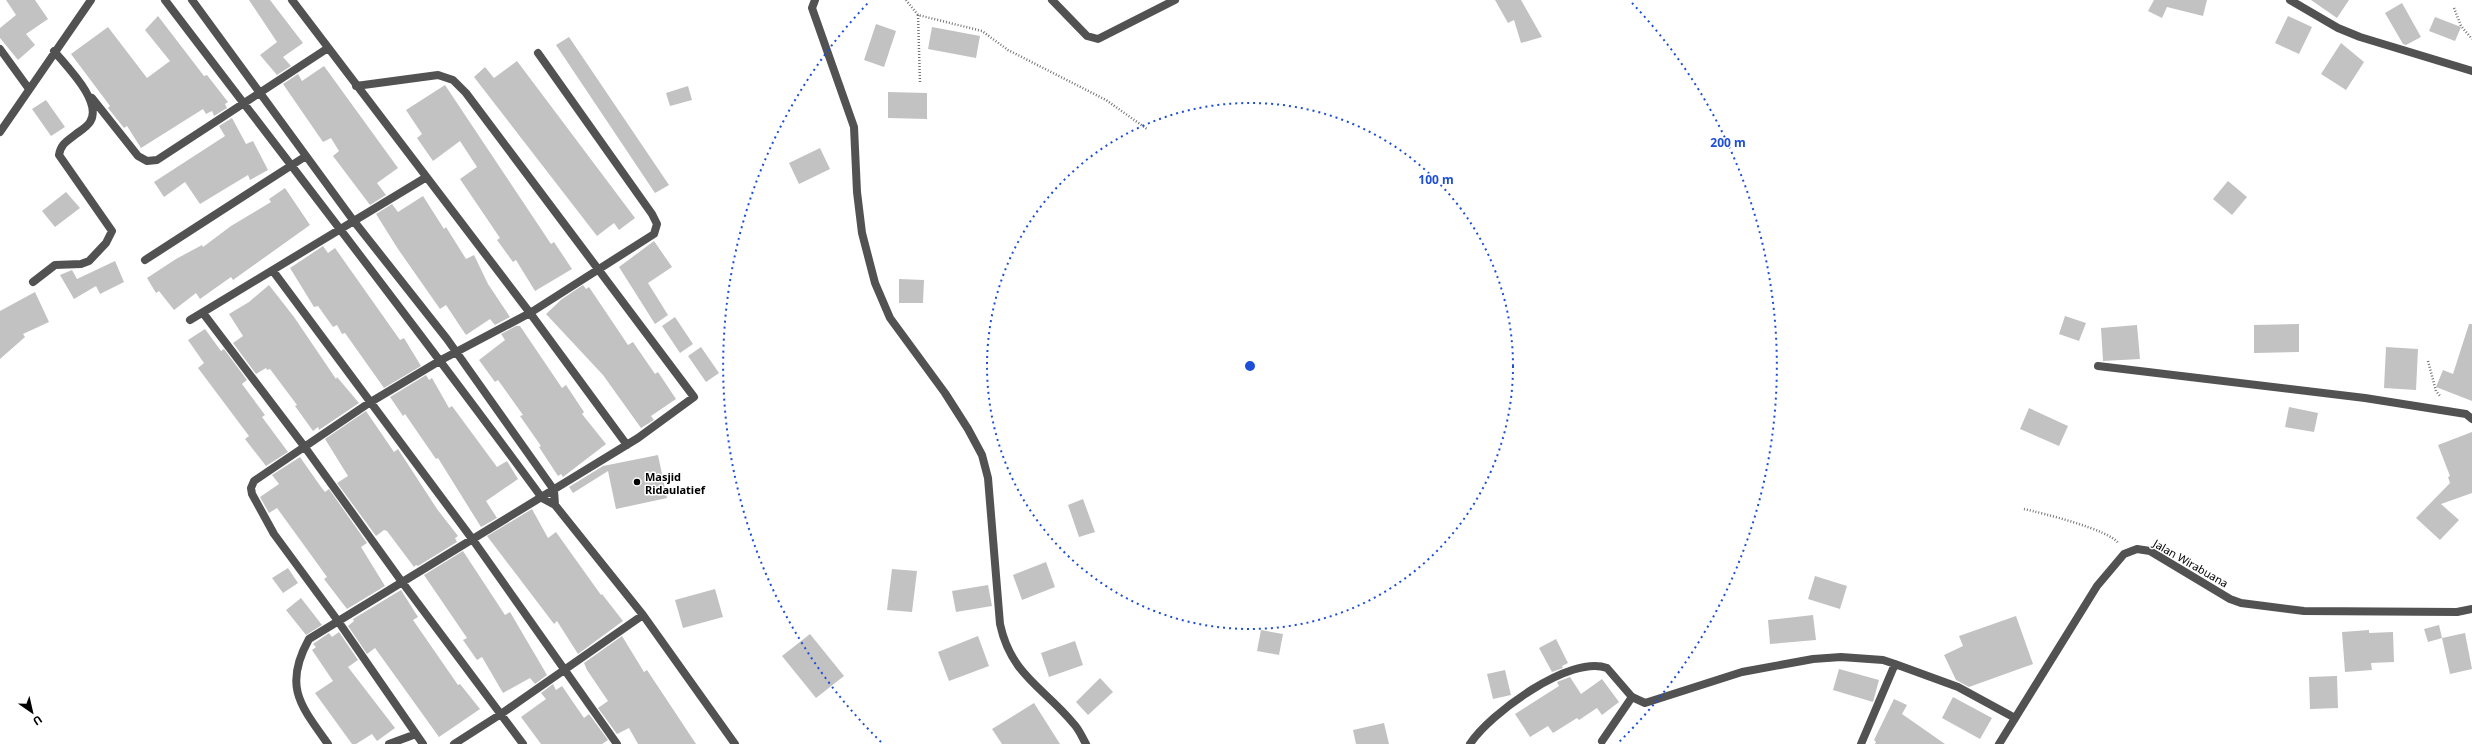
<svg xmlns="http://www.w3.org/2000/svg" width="2472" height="744" font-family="'Noto Sans',sans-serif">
  <rect width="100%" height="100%" fill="#fff"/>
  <path fill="#c2c2c2" d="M6 0H35L48 19 26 34 35 45 18 60 0 38V28L16 15Z
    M249 0H270L303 43 283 57 291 66 277 75 260 55 277 42Z
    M1495 0H1521L1542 37 1521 43 1514 20 1508 23Z
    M2154 0H2207L2203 16 2167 7 2162 18 2148 11Z
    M2311 0H2349L2337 18Z
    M2402 3 2421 37 2406 45 2403 44 2385 13Z
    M158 16 204 76 207 75 228 102 225 104 227 108 214 116 212 111 206 114 203 109 141 148 127 126 124 128 108 108 110 106 71 54 108 27 147 78 170 61 145 30Z
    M2288 16 2312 27 2299 54 2275 43Z
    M2435 17 2461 27 2455 41 2429 31Z
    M876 24 896 31 884 67 864 60Z
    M932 27 980 36 976 58 928 49Z
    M569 37 669 185 655 193 556 45Z
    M2341 43 2364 62 2346 90 2321 74Z
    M517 61 635 218 619 230 614 223 597 236 474 77 485 67 494 78Z
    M324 66 398 168 377 183 386 195 370 205 333 156 339 151 331 138 323 142 283 84 298 74 302 81Z
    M445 85 551 244 554 242 572 269 535 291 516 260 513 262 497 240 500 238 460 179 477 167 460 141 433 161 417 138 422 134 406 110Z
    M688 86 692 100 670 106 666 93Z
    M888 92 927 93V119L888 118Z
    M46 100 65 127 51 136 32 109Z
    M232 118 246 144 253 141 268 170 250 180 248 175 200 204 185 182 164 197 154 182 225 136 219 126Z
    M820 148 830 169 799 184 789 163Z
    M2228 181 2247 197 2232 215 2213 199Z
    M285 188 310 225 233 280 231 277 200 299 196 293 174 310 159 291 156 293 147 278 176 259 202 245 203 247 231 226 271 202 269 199Z
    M66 192 80 208 55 227 42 211Z
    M423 196 444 229 446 227 466 259 474 255 488 284 510 317 495 325 490 319 466 335 446 305 440 309 398 249 376 214 392 204 398 212Z
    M654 241 672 267 648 283 668 315 655 324 619 267Z
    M323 246 328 253 335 248 400 340 404 338 421 366 384 388 345 333 342 334 337 325 333 327 318 306 314 307 290 268Z
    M115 261 124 282 100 294 96 286 74 299 60 275 72 270 77 279Z
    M899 279 924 280 923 303H899Z
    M269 285 294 317 336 379 337 377 359 403 319 430 318 427 313 431 295 406 297 405 270 369 267 370 266 368 256 374 233 343 243 336 229 314 249 302Z
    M583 285 586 289 589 287 628 345 633 342 655 374 658 372 676 399 651 416 654 420 641 428 603 375 546 314 562 299Z
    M35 292 49 322 23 334 25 337 0 359V311Z
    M2065 316 2086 323 2079 341 2059 334Z
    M675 317 693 344 680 353 662 326Z
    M2299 324V352L2254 353V325Z
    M2469 324H2472V401L2436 387 2443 370 2453 374Z
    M2137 325 2140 359 2103 361 2101 328Z
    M516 326H520L562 388 566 385 584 412 582 414 606 444 563 477 561 474 558 476 539 447 541 446 520 416 523 415 498 380 495 382 479 360 505 340 501 334Z
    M205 329 221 351 224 349 247 380 242 384 265 415 262 417 288 452 266 466 245 439 249 436 198 368 204 363 188 340Z
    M701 347 719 373 706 382 688 356Z
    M2386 347 2418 349 2416 390 2384 388Z
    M426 375 429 380 432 378 449 408 452 406 497 467 507 461 518 479 486 501 497 518 481 527 438 458 436 459 405 414 403 416 390 397Z
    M2289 407 2318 413 2314 432 2285 427Z
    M2029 408 2068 426 2059 446 2020 429Z
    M366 411 394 452 398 449 437 509 458 536 455 538 457 542 418 566 416 565 414 567 387 531 384 530 376 536 337 483 348 476 325 439Z
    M2472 432V493L2441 504 2459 520 2440 540 2416 518 2450 483 2448 477 2450 476 2438 445Z
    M658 455 667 498 616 509 608 471 573 493 569 487 603 466Z
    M300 457 321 487 325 492 329 489 367 543 361 547 385 586 347 609 324 579 327 577 277 508 269 513 260 497 279 484 272 475Z
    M1083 499 1095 532 1079 537 1068 505Z
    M532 509 548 538 556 532 601 595 602 594 623 621 578 654 557 621 554 624 487 536Z
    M463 551 505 615 510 612 547 675 535 684 530 678 503 693 482 657 477 660 463 640 467 638 424 575Z
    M1046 562 1055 587 1022 600 1013 575Z
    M288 568 298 583 283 593 272 578Z
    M892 569 917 571 912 612 887 610Z
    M1815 576 1847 586 1840 609 1808 599Z
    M988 585 992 606 956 612 952 591Z
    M715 589 723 617 683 628 675 600Z
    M401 590 418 617 413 620 458 685 460 684 480 709 439 737 375 648 367 654 348 626 354 621 353 619Z
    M301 598 322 625 306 635 286 610Z
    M1813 615 1816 640 1770 644 1768 620Z
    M2016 616 2033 664 1969 687 1956 680 1944 655 1963 646 1959 636Z
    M2439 625 2442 638 2428 642 2424 629Z
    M1261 630 1283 634 1279 655 1257 651Z
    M2369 630V633L2393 632 2394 662 2371 663 2372 670 2345 672 2342 632Z
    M339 632 358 660 348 667 395 728 377 741 372 734 356 744H352L315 693 333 681 312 650 316 647 313 644 329 633 332 637Z
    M2465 633 2472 669 2450 674 2442 638Z
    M810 634 844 676 816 698 782 656Z
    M622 636 644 672 647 670 696 744H638L629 728 617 734 598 708 608 701 587 670 584 663Z
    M978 636 989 666 949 681 938 652Z
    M1556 639 1568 663 1562 666 1563 668 1552 672 1539 648Z
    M1075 641 1083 665 1049 677 1041 653Z
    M1839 669 1879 680 1873 702 1833 690Z
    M1505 670 1511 695 1493 699 1487 674Z
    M2337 676 2338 708 2310 709 2309 677Z
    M1570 677 1581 694 1602 679 1619 702 1602 715 1597 708 1579 720 1577 718 1553 733 1548 726 1530 737 1515 714 1559 686 1557 682Z
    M1100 678 1113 692 1088 715 1076 702Z
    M553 684 556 690 562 686 584 718 589 714 608 740 602 744H541L521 717 546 699 541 693Z
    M1953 697 1992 718 1980 739 1942 718Z
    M1894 699 1907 705 1902 714 1945 744H1875L1876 742 1874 740Z
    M1034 703 1060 744H1002L992 729Z
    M1384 723 1389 744H1356L1353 730Z"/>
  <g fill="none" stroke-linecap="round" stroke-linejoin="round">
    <path stroke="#747474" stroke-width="2.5" stroke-dasharray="1 2" stroke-linecap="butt" d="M906 0 918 15 982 31 1008 50 1106 100 1147 129
      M2454 8 2461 26 2472 39
      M918 15 920 83
      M2428 361 2436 391 2440 396
      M2024 509C2042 513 2110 530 2118 543"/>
    <path stroke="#525252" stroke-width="8" d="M1602 741 1632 697"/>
    <path stroke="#525252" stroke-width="8" d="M165 0C291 166 419 330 542 498L555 505 643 615 735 744
      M192 0 353 220 447 339 554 490 555 505
      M292 0 530 313 627 445
      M815 0 812 8 854 127 857 192 862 233 875 283 890 318 945 393 968 429 982 455 988 478 1000 624C1011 675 1043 687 1073 723 1079 729 1082 737 1086 744
      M1052 0 1087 36 1098 39 1175 0
      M2290 0 2338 28 2360 37 2472 71
      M0 49 29 89
      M92 98 138 156 147 161 157 160 328 48
      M0 132 91 0
      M145 260 306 156
      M273 271 473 540 617 744
      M33 282 55 265 81 264 89 261 106 243 112 231 59 155C61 143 68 141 76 134 80 131 87 127 90 122 103 102 67 67 54 51
      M203 313 304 446 402 582 523 744
      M190 320 425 178
      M2098 366 2365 398 2466 414 2472 419
      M328 744C300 705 283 686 309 639L638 438 694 397 466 93 453 80 438 75 356 86
      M389 744 416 734
      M423 744 338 621 274 534 252 494 251 488 254 481 369 403 441 360 530 313 654 234 657 224 652 214 538 53
      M454 744 501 714 643 615
      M1470 744C1489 714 1571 654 1607 668L1632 697 1645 703 1742 672 1813 659 1841 657 1883 660 1895 664 1958 687 2015 718
      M1861 744 1895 664"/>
    <path stroke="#525252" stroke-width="8" d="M1999 744 2097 586 2124 554 2137 549 2150 551 2230 599 2241 603 2304 611 2457 612 2472 609"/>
  </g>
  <g fill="none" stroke="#1d4ed8" stroke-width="2" stroke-dasharray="2 4">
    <circle cx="1250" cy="366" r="263"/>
    <path d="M881 742A527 527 0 0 1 868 3M1632 3A527 527 0 0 1 1619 742"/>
  </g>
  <circle fill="#000" stroke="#fff" stroke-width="1.5" cx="637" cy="482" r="4"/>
  <g text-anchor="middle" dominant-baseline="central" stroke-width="3" stroke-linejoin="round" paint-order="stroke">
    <g font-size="11" font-weight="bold" fill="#000" stroke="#fff" text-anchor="start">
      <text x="645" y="476">Masjid<tspan x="645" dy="13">Ridaulatief</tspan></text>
    </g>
    <g font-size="11" fill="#000" stroke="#fff">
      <text transform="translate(2191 563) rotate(30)">Jalan Wirabuana</text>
    </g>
  </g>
  <circle cx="1250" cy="366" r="6" fill="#1d4ed8" stroke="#fff" stroke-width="2"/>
  <g font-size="12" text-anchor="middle" font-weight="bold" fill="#1d4ed8" stroke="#fff" stroke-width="3" stroke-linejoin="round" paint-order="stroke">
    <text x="1728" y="147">200 m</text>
    <text x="1436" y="184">100 m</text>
  </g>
  <g transform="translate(32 712) rotate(146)" stroke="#ffffff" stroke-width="3" paint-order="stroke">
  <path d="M0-3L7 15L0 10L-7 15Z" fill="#000000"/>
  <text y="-6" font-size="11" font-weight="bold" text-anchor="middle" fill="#000000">U</text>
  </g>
</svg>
